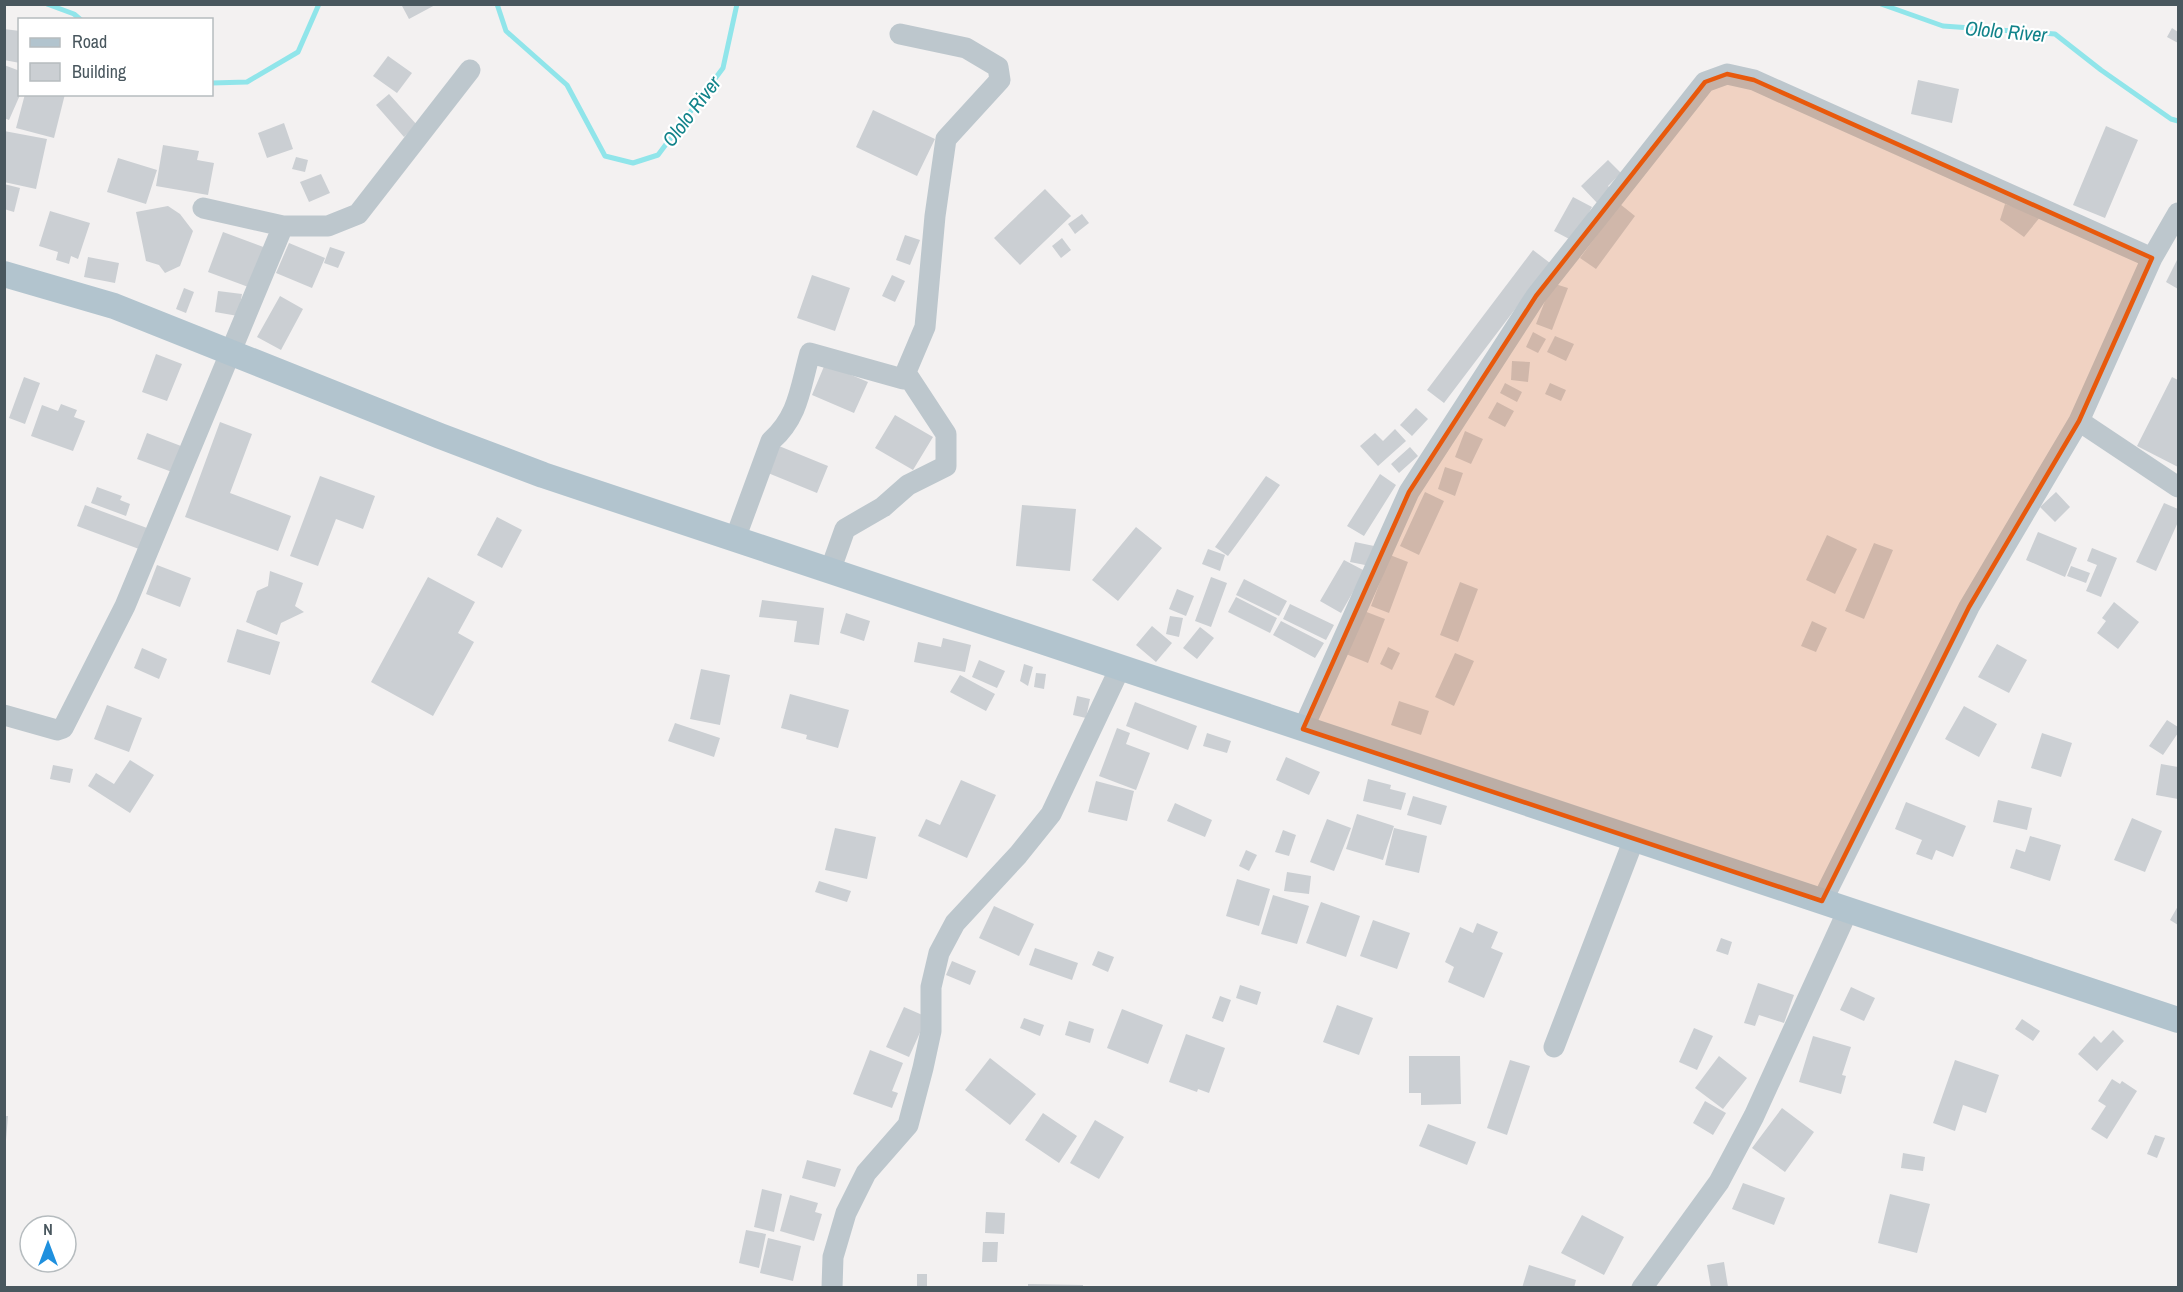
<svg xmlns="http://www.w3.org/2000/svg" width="2183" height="1292" font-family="'Archivo Narrow',sans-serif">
  <rect width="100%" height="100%" fill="#f3f1f1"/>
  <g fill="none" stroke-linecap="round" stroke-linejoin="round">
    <path stroke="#90e5ea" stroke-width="5" d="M47 4 74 14 81 20
      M497 4 506 31 567 85 605 156 633 163 658 155 723 68 737 4
      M1881 4 1943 26 2055 34 2101 70 2171 119 2178 121
      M212 83 247 82 298 52 319 4"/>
  </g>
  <path fill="#cbcfd3" d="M401 4H437L409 19Z
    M2172 28 2178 32V43L2167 37Z
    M4 29 20 31V63L4 60Z
    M388 56 412 73 397 93 373 76Z
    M4 65 20 71V95L9 120 4 118Z
    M1918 80 1959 89 1952 123 1911 114Z
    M25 94H65L54 138 16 128Z
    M389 94 417 125 404 137 376 105Z
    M873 110 935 139 917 176 856 147Z
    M284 123 293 149 267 158 258 133Z
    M2106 126 2138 140 2105 218 2073 205Z
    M4 131 47 139 36 189 4 182Z
    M163 145 199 151 197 160 214 163 208 195 156 186Z
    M296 157 308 160 305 172 292 169Z
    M118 158 157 170 146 204 107 192Z
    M1608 160 1621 173 1608 186 1614 192 1600 206 1581 186Z
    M321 174 330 193 309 202 300 182Z
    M4 184 20 188 14 212 4 209Z
    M1045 189 1071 216 1020 265 994 238Z
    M1573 197 1592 207 1573 241 1554 231Z
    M1620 204 1635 216 1596 269 1580 258Z
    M2005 204 2041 216 2024 237 2000 220Z
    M168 206 180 214 193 231 180 266 165 273 159 265 146 261 136 212Z
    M50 211 90 223 78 259 71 256 69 264 56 260 58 252 39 246Z
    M1082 214 1089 223 1075 234 1068 224Z
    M223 232 266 248 251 288 208 272Z
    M905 235 920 240 910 265 896 260Z
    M1062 238 1071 250 1061 258 1052 246Z
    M289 243 325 258 312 288 276 273Z
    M330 247 345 252 338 268 324 263Z
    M1533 250 1550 263 1444 403 1427 390Z
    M88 257 119 263 115 283 84 277Z
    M2178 258V289L2166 282Z
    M812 275 850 288 835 331 797 318Z
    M892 275 905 281 895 302 882 296Z
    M1552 283 1568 288 1552 330 1536 324Z
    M184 288 194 292 186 313 176 309Z
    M218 291 242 294 238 316 215 312Z
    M280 296 303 309 281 350 257 337Z
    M1533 332 1546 339 1538 353 1526 347Z
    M1555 336 1574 344 1566 361 1547 352Z
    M156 354 182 364 167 401 142 392Z
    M1512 361 1530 362 1528 382 1511 380Z
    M825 364 868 382 854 413 812 395Z
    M24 377 40 383 25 424 9 418Z
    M2172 377 2178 380V467L2137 446Z
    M1505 383 1522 392 1517 402 1500 393Z
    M1550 383 1566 390 1561 401 1545 394Z
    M1497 402 1514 411 1505 427 1488 418Z
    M61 404 77 410 74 417 85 421 73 451 31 436 42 405 58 411Z
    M1416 408 1428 419 1412 436 1400 425Z
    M895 415 933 437 913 470 875 448Z
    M220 422 252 434 230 493 291 516 278 551 185 517Z
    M1395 429 1406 441 1378 466 1360 446 1375 433 1383 441Z
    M1465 431 1483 439 1471 464 1455 457Z
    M147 433 181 446 172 472 137 459Z
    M779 446 828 466 817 493 768 473Z
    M1410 447 1418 456 1399 473 1391 464Z
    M1445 467 1463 473 1455 496 1438 489Z
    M1380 474 1396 485 1364 536 1347 526Z
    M320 476 375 496 363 529 336 519 318 566 290 556Z
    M1266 476 1280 485 1228 556 1215 547Z
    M97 487 122 496 120 500 130 504 126 516 91 503Z
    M1425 492 1444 501 1419 555 1400 546Z
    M2056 492 2070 507 2055 522 2040 507Z
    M2164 503 2178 509V522L2156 571 2136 562Z
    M85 505 147 528 139 549 77 526Z
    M1022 505 1076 509 1070 571 1016 566Z
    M497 517 522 530 502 568 477 555Z
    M1136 527 1162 548 1118 601 1092 580Z
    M2038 532 2077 548 2065 577 2026 560Z
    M1827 535 1857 549 1835 594 1806 580Z
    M1355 542 1374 546 1370 566 1350 562Z
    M1874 543 1893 550 1864 619 1845 611Z
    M2092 548 2117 558 2101 597 2086 591 2097 565 2087 561Z
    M1208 549 1225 555 1220 571 1202 564Z
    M1390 555 1408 562 1389 613 1371 606Z
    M1344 560 1365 571 1341 613 1320 601Z
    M157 565 191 578 180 607 146 594Z
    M2071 566 2090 573 2086 583 2067 576Z
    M270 571 303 583 295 606 304 612 281 623 277 635 246 622 257 591 268 586Z
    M428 577 475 602 458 633 474 642 433 716 371 682Z
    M1211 577 1227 583 1211 627 1195 621Z
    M1244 579 1287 601 1279 616 1236 595Z
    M1460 582 1478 589 1458 642 1440 635Z
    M1177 589 1194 596 1186 616 1169 609Z
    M1236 597 1277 618 1270 633 1228 612Z
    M762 600 824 608 819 645 794 642 797 621 759 617Z
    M2114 602 2139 622 2118 649 2097 633 2106 621 2102 618Z
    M1290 604 1334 625 1326 640 1283 619Z
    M1364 611 1385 619 1368 663 1346 654Z
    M846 613 870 621 864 641 840 633Z
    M1170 616 1183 618 1179 637 1166 634Z
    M1281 621 1324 643 1315 658 1273 635Z
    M1812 621 1827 628 1816 652 1801 646Z
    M1152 626 1172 643 1156 662 1136 645Z
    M1200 627 1214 638 1197 659 1183 648Z
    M237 629 280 642 270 675 227 662Z
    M943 638 971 645 965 672 914 662 918 642 941 647Z
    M1997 644 2027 660 2009 693 1978 677Z
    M1388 647 1400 653 1392 670 1380 664Z
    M142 648 167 659 159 679 134 668Z
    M1455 653 1474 661 1454 706 1435 697Z
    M979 660 1005 671 997 688 972 677Z
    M1024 664 1033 667 1028 686 1020 681Z
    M701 669 730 675 720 725 690 719Z
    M1036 673 1046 674 1044 689 1034 687Z
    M960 675 995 694 986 711 950 692Z
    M790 694 849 710 838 748 806 739 807 735 781 728Z
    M1077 696 1090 699 1086 718 1073 715Z
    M1399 701 1429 711 1421 735 1391 725Z
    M1135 702 1197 726 1188 750 1126 726Z
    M107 705 142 718 129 752 94 739Z
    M1964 706 1997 724 1979 757 1945 739Z
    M2167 720 2178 727V733L2163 755 2149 746Z
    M675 723 720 738 714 757 668 741Z
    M1117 728 1130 733 1126 744 1150 753 1136 790 1099 776Z
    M1207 733 1231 741 1227 753 1203 746Z
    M2042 733 2072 743 2061 777 2031 768Z
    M1286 757 1320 772 1309 795 1276 780Z
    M130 760 154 775 130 813 88 786 96 773 114 784Z
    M2161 764 2178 767V799L2156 795Z
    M53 765 73 769 70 783 50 779Z
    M1368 779 1391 785 1390 789 1406 793 1401 810 1363 801Z
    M961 780 996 795 967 858 918 836 926 819 940 825Z
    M1096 781 1134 791 1127 821 1088 812Z
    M1413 796 1447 806 1441 825 1407 815Z
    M1998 800 2032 808 2027 830 1993 822Z
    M1906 802 1966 826 1953 857 1936 850 1932 860 1916 854 1922 840 1895 829Z
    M1175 803 1212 820 1205 837 1167 821Z
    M1357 814 1394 826 1383 860 1346 849Z
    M2132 818 2162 831 2145 872 2114 860Z
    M1327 819 1351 828 1334 871 1310 862Z
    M835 828 876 837 867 879 825 870Z
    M1394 828 1427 836 1419 873 1385 865Z
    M1283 830 1296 835 1289 856 1275 852Z
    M2030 836 2061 845 2050 881 2010 868 2016 849 2025 852Z
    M1246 850 1257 855 1249 871 1239 866Z
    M1287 872 1311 876 1309 894 1284 891Z
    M1237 879 1270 889 1259 926 1226 916Z
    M819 881 851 891 847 902 815 892Z
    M1273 895 1309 906 1297 944 1261 934Z
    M1321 902 1360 916 1346 957 1306 943Z
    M994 906 1034 924 1019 956 979 938Z
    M2178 906V925L2170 920Z
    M1373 920 1410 933 1397 969 1360 956Z
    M1477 923 1498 932 1491 948 1503 953 1484 998 1448 982 1454 967 1445 962 1460 927 1473 933Z
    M1721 938 1732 942 1728 955 1716 951Z
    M1035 948 1078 963 1072 980 1029 965Z
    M1098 951 1114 957 1108 972 1092 965Z
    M952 961 976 971 970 985 946 975Z
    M1758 983 1794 995 1784 1023 1759 1015 1755 1026 1744 1023Z
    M1240 985 1261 992 1257 1005 1236 998Z
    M1851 987 1875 998 1864 1021 1840 1010Z
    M1220 996 1231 1000 1223 1022 1212 1018Z
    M1337 1005 1373 1018 1359 1055 1323 1042Z
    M904 1007 927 1017 909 1057 886 1047Z
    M1122 1009 1163 1025 1148 1064 1107 1048Z
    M1024 1018 1044 1025 1040 1036 1020 1028Z
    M2022 1019 2040 1031 2033 1041 2015 1029Z
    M1069 1021 1094 1029 1090 1043 1065 1035Z
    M1694 1028 1713 1036 1697 1070 1679 1062Z
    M2113 1030 2124 1041 2097 1071 2078 1054 2094 1036 2101 1043Z
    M1186 1034 1225 1048 1209 1093 1198 1089 1197 1092 1169 1082Z
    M1813 1036 1851 1047 1842 1075 1846 1076 1841 1094 1799 1082Z
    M870 1050 903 1063 892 1091 898 1093 892 1108 853 1094Z
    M1409 1056H1460L1461 1104 1421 1105V1093H1409Z
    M1719 1056 1747 1078 1723 1109 1695 1088Z
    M990 1058 1036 1094 1010 1125 965 1090Z
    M1510 1060 1530 1066 1507 1135 1487 1128Z
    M1955 1060 1999 1075 1986 1113 1963 1105 1955 1131 1933 1123Z
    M2112 1079 2120 1084 2122 1081 2137 1091 2107 1139 2091 1129 2106 1106 2098 1101Z
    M1705 1101 1726 1113 1713 1135 1693 1123Z
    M1782 1108 1814 1132 1785 1172 1752 1148Z
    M1043 1113 1077 1136 1059 1163 1025 1140Z
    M4 1116H8L6 1140H4Z
    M1095 1120 1124 1137 1099 1179 1070 1163Z
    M1428 1124 1476 1142 1467 1165 1419 1146Z
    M2155 1135 2165 1138 2157 1158 2147 1154Z
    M1903 1153 1925 1157 1923 1171 1901 1168Z
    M807 1160 841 1169 835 1187 802 1178Z
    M1743 1183 1785 1198 1774 1225 1732 1209Z
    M762 1189 782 1194 774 1232 754 1227Z
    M1890 1194 1930 1204 1917 1253 1878 1243Z
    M790 1195 818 1203 815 1212 822 1214 814 1241 780 1231Z
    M986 1212 1005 1213 1004 1234 985 1233Z
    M1582 1215 1624 1237 1604 1275 1561 1253Z
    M746 1230 766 1234 759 1268 739 1263Z
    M768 1238 801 1246 793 1281 760 1273Z
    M983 1242H998L997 1262H982Z
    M1724 1262 1728 1287 1711 1288 1707 1265Z
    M1529 1265 1576 1280 1574 1288H1522Z
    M917 1274H927V1288H917Z
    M1028 1284 1083 1285V1288H1028Z"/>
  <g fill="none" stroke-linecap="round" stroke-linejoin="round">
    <path stroke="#bdc7cd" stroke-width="21" d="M203 208 283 226H328L358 214 470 70
      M2079 421 2178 487
      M735 539 771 441C799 416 800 388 810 353L903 379 925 327 935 216 946 139 1000 80 998 67 966 48 900 34
      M830 571 845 529 883 507 908 485 946 466V434L906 373
      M4 715 57 730 63 728 125 606 283 226
      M1303 729 1409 492 1536 296 1705 82 1727 74 1754 80 2152 258
      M1822 901 1969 607 2079 421 2152 258 2178 213
      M1554 1047 1634 839
      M832 1288 833 1257 846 1213 866 1173 908 1125 923 1068 931 1031V987L939 953 955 923 1018 855 1051 814 1120 668
      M1642 1288 1719 1182 1754 1116 1848 910"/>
    <path stroke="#b2c4ce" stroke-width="26" d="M4 274 114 306 440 436 543 475 2178 1020"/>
  </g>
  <path fill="#e8590c" fill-opacity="0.2" stroke="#e8590c" stroke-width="4.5" stroke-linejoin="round" d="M1727 74 1754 80 2152 258 2079 421 1969 607 1822 901 1303 729 1409 492 1536 296 1705 82Z"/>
  <g text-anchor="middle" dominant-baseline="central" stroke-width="4.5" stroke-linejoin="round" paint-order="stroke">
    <g font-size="20" font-style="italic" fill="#11838a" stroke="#fff">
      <text transform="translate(2006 31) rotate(5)">Ololo River</text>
      <text transform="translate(691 111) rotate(-53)">Ololo River</text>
    </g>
  </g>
  <rect width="2183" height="1292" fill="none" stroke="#49575e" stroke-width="12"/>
  <rect x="18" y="18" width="195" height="78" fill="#ffffff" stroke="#b6bcbf" stroke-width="1.5"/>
  <rect x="30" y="38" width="30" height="9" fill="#b2c4ce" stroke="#b6bcbf" stroke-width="1.5"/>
  <text x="72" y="48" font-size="18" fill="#49575e">Road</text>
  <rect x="30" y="63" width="30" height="18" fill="#cbcfd3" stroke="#b6bcbf" stroke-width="1.5"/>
  <text x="72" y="78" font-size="18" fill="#49575e">Building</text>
  <g transform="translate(48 1244)"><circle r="28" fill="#ffffff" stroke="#b6bcbf" stroke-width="1.5"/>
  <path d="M0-4.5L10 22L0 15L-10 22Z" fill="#1f90de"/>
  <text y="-9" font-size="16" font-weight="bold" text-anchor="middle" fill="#49575e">N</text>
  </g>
</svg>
